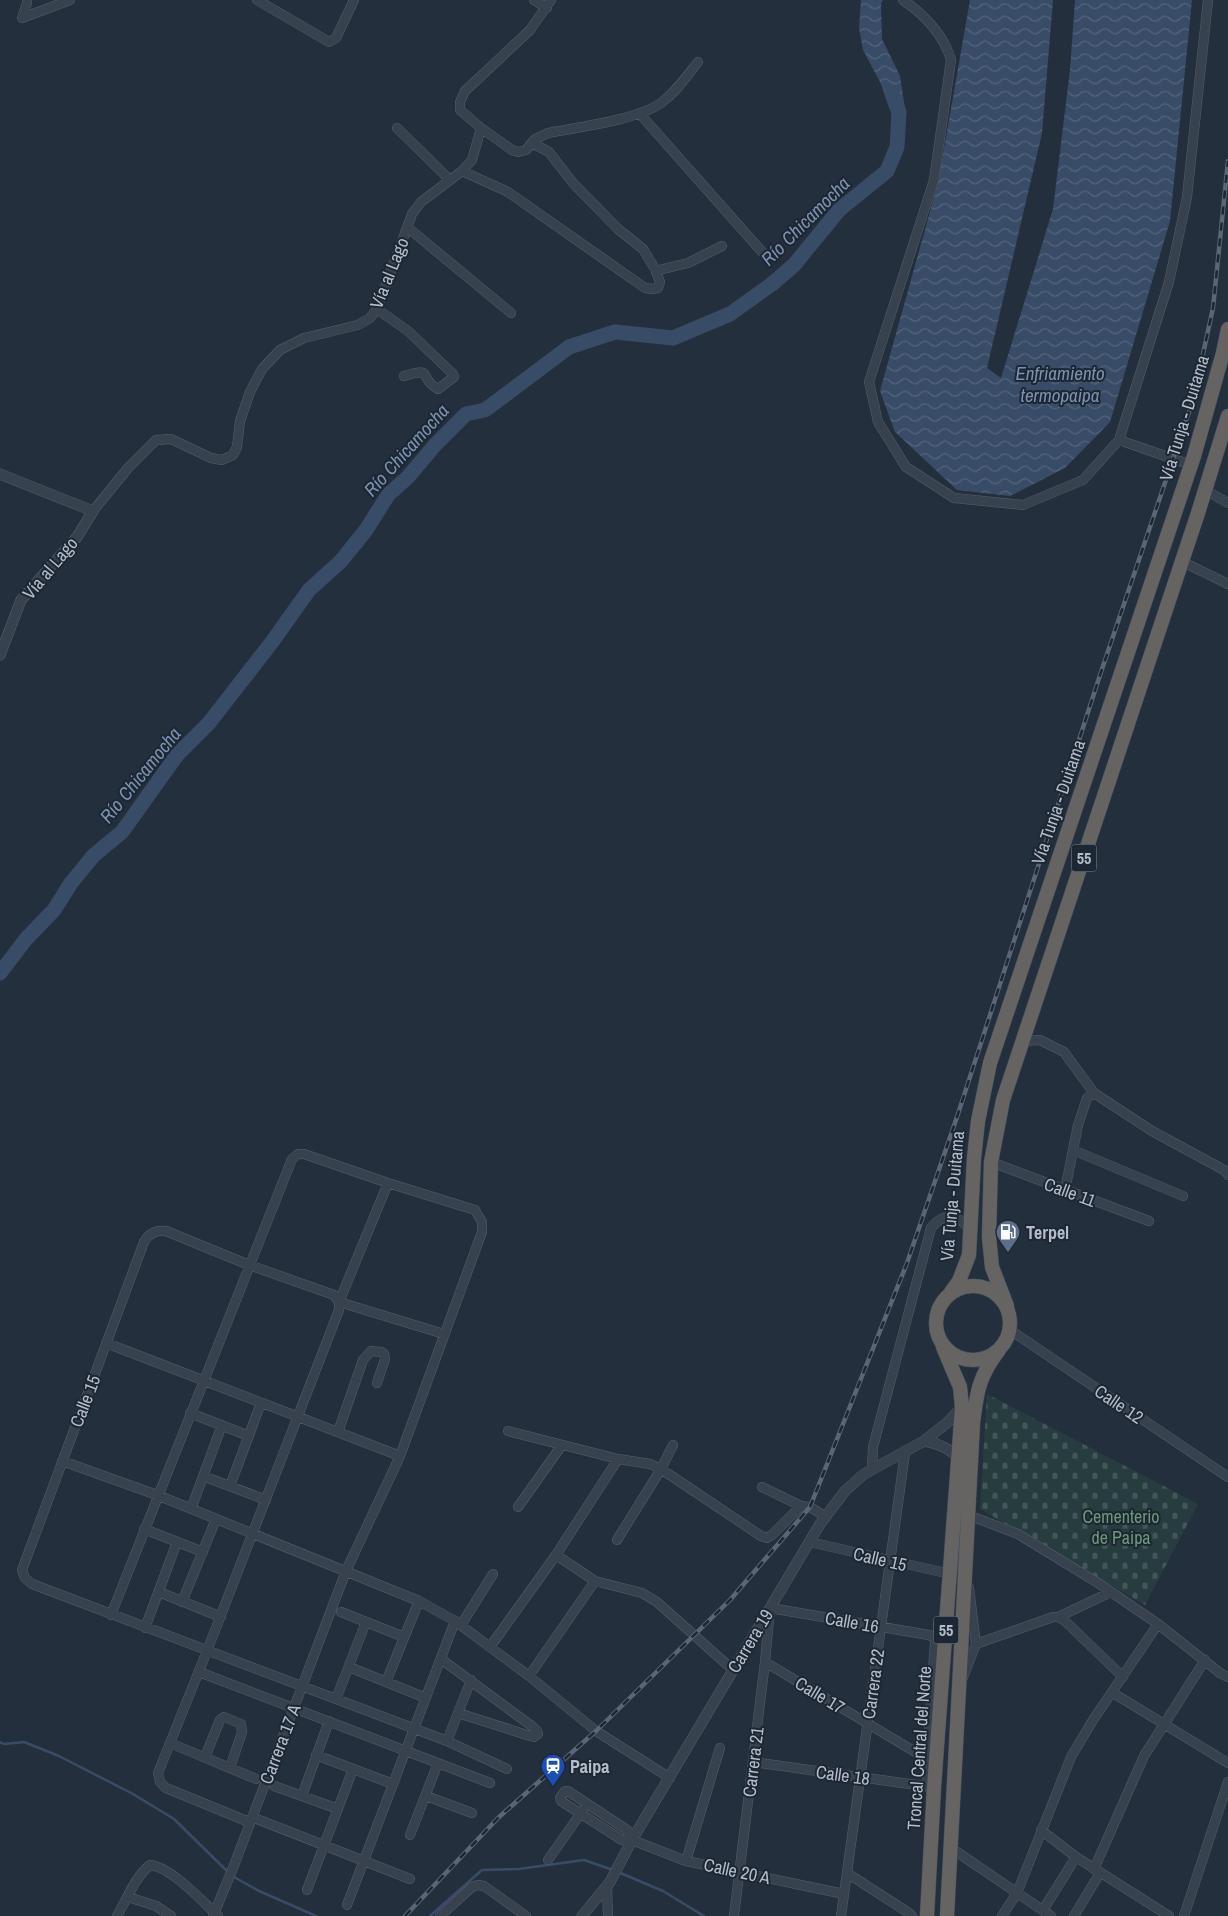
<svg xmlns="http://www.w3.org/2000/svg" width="1228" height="1916" font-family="'Archivo Narrow',sans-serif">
  <defs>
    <pattern id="cemetery-stones" width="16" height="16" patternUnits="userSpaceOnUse" patternTransform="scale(1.25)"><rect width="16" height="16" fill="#263c3f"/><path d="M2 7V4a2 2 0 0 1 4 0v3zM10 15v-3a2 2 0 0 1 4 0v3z" fill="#435659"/></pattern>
    <pattern id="water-waves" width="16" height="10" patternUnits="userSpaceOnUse" patternTransform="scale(1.25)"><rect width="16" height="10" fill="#394c67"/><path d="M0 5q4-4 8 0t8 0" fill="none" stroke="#53647b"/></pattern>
  </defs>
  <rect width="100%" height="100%" fill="#242f3e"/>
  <path fill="url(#cemetery-stones)" d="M987 1394 1198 1504 1145 1605 980 1509Z"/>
  <path fill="url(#water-waves)" d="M861 0H883L881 4 882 39 900 76 905 109 892 115 881 84 863 50 859 28Z
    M970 0H1053L1042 133 987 368 1001 378 1053 209 1070 70 1075 0H1192L1170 221 1110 422 1065 468 1010 496 957 490 895 432 880 391 938 183Z"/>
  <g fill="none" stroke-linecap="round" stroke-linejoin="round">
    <path stroke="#394c67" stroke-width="2.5" d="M0 1742 4 1744 24 1742 59 1756 133 1794 174 1819 227 1871
      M618 1872 663 1891 704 1916
      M234 1877 259 1891 316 1916
      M430 1916 482 1870 519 1869 584 1860 613 1870"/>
    <path stroke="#394c67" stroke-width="15" d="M0 973 26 939 54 910 71 883 94 855 122 832 177 755 209 723 272 642 309 590 341 561 366 530 388 495 408 477 435 445 466 414 485 410 569 347 615 332 673 338 730 314 772 284 794 265 839 210 887 171 897 147 899 112 892 94"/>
    <defs>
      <path id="minor" d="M257 0 329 42 336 38 354 0
        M534 0 547 8
        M903 0C925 15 943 33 951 60L934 180 869 382 878 422 906 467 954 498 1023 505 1083 480 1119 440 1169 282 1187 197 1208 0
        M22 18 70 0
        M22 18 27 3V0
        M640 114 763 253
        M397 128 450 180
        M481 128 512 150 518 152 526 150 535 139 548 133C579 127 637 120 661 103 676 92 686 77 698 62
        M532 143 549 152 573 183 618 229 643 249 655 269 659 270 688 263 722 246
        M462 171 508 192 645 288 652 289 658 288 660 282 655 269
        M407 227 511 313
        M377 309 408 331 453 374 454 377 438 389C418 379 435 366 404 376
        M1119 440 1191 465
        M1205 490 1228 503
        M93 511 128 468 156 440 171 439 211 458 222 460 233 455 237 447 240 421 250 392 262 369 280 350 304 338 358 325 370 318 377 309 412 214 421 202 462 171 472 160 481 128 460 110V102L465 91 530 30 551 0
        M1181 561 1228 584
        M1023 1041 1040 1040 1064 1052 1094 1093 1152 1131 1224 1170 1228 1175
        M1073 1150 1183 1196
        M991 1162 1149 1221
        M1065 1190 1078 1125 1087 1098 1094 1093
        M1010 1330 1228 1477
        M444 1334 339 1302 334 1295 249 1265 166 1231C156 1230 149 1233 144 1242L22 1570 25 1578 32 1584 447 1741 507 1769
        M106 1343 400 1456
        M190 1413 249 1436
        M508 1431 618 1459 650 1464 661 1469 761 1536 767 1538 772 1535 801 1506
        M338 1432 363 1360 371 1351 381 1352 384 1354 385 1359 377 1383
        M62 1461 157 1495 419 1601 455 1621 529 1676 596 1731 670 1778
        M872 1470 873 1447 931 1228C943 1212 960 1214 970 1231
        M203 1476 266 1500
        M230 1486 261 1403
        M762 1487 801 1506 810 1507 826 1517
        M518 1507 562 1445
        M191 1509 222 1425
        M968 1515 1018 1534 1098 1583 1158 1624 1220 1673 1228 1677
        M144 1529 203 1552
        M617 1540 661 1469 673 1445
        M810 1542 950 1574
        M556 1555 595 1581 642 1593 657 1602 733 1670
        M159 1592 221 1617
        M182 1602 216 1519
        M341 1612 404 1637
        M111 1615 292 1159 298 1154H304L388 1183 475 1210 482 1222V1232L400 1456 346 1571 233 1868 213 1916
        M1058 1617 1065 1621 1123 1677
        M461 1625 493 1574
        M145 1628 177 1542
        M976 1644 1053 1617H1058L1111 1592
        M490 1647 556 1555 618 1459
        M441 1659 533 1727 537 1731 538 1734 534 1737 530 1736 458 1713
        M765 1662 927 1759
        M349 1667 426 1698
        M199 1672 490 1783
        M529 1676 595 1581
        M962 1680 976 1644 969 1588
        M386 1682 419 1601
        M1113 1693 1228 1763
        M336 1699 366 1622
        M447 1741 471 1680
        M170 1743 256 1779
        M316 1755 393 1784
        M205 1757 220 1720 224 1717 241 1724 242 1732 230 1768
        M753 1762 931 1787
        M274 1786 338 1809
        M302 1796 329 1721
        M426 1796 472 1813
        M252 1817 410 1879
        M249 1822 166 1788 160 1782 158 1773 207 1651 339 1310V1302L388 1183
        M1041 1830 1076 1857 1169 1916
        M410 1835 438 1763
        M632 1840 627 1830 568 1791H565L560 1798 561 1801 622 1840H632L686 1861 844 1894
        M951 1848 1051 1916
        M548 1860 583 1810
        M686 1861 720 1748
        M1094 1869 1144 1756 1205 1660
        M847 1873 909 1913 912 1916
        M607 1886 608 1916
        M307 1890 353 1769
        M128 1897 156 1906 171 1916
        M347 1905 455 1621
        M1043 1910 1076 1857
        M117 1916C127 1899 135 1877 150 1865 171 1867 202 1901 218 1916
        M440 1916 472 1887 478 1885 484 1886 526 1916
        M734 1916 765 1662 770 1608 929 1635 934 1637 935 1642 927 1759V1786
        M841 1916 905 1453
        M1002 1916 1017 1893 1071 1757 1093 1720 1158 1624
        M1074 1916 1100 1873
        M1184 1916 1228 1782"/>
      <path id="tertiary" d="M0 474 93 511 77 537 21 600 0 655
        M924 1441C938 1443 947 1448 958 1457
        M582 1916 610 1882 632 1840 770 1608 820 1524 845 1491 864 1474 924 1441 948 1422 962 1407"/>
      <path id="trunk" d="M936 1323a37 37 0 1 1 74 0a37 37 0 1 1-74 0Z
        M951 1292 959 1281 969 1255 974 1158 978 1121 990 1063 1194 456 1223 353 1228 329
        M1007 1306 992 1267 989 1237 991 1162 1003 1100 1198 513 1228 416
        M927 1916 934 1787 962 1407 960 1387 943 1347
        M947 1916 973 1423C977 1391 979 1376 999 1350"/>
    </defs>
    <use href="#minor" stroke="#565f6c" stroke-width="10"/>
    <use href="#tertiary" stroke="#565f6c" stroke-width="11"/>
    <use href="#trunk" stroke="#434c59" stroke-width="15"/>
    <use href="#minor" stroke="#38414e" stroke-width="9"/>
    <use href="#tertiary" stroke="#38414e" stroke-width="10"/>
    <use href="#trunk" stroke="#656462" stroke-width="14"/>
    <defs>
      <path id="rail" d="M405 1916 498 1818 596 1731 730 1600 810 1507 907 1263 958 1114 1101 672 1193 400 1213 308 1228 161"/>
    </defs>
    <use href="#rail" stroke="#5a6575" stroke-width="4.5"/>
    <use href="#rail" stroke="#1d2633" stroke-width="2.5" stroke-dasharray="8" stroke-linecap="butt"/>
  </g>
  <defs>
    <symbol id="fuel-pin" viewBox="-11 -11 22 30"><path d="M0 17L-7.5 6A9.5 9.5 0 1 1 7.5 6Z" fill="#5c6f8a" stroke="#1d2633"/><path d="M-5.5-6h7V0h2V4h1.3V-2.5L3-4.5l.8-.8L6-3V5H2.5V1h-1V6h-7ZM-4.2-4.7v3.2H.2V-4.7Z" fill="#fff"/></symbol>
    <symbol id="station-pin" viewBox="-11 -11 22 30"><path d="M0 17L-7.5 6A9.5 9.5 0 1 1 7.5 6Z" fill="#1a4fb4" stroke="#1d2633"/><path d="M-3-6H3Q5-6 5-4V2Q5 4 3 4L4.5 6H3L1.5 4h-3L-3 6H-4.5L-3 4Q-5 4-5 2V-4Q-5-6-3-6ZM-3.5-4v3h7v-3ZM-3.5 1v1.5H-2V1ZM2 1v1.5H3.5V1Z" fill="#fff"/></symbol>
  </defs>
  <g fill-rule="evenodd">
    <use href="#fuel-pin" x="994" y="1218" width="28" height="38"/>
    <use href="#station-pin" x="539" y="1752" width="28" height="38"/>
  </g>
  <g text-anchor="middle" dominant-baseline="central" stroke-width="4" stroke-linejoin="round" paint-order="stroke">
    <g fill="#1d2633" stroke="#878f9c" stroke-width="1">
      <rect x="1071.5" y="844.5" width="25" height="27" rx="4"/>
      <rect x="933.5" y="1616.5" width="25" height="27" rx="4"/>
    </g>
    <g font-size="16" font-weight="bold" fill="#b4bcc9">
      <text x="1084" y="858">55</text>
      <text x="946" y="1630">55</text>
    </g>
    <g font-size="18" fill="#b4bcc9" stroke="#1d2633">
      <text transform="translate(389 273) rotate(-68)">Vía al Lago</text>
      <text transform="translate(1184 418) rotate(-73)">Vía Tunja - Duitama</text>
      <text transform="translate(50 568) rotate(-50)">Vía al Lago</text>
      <text transform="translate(1058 802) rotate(-71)">Vía Tunja - Duitama</text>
      <text transform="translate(1070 1192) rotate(20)">Calle 11</text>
      <text transform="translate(952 1196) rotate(-85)">Vía Tunja - Duitama</text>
      <text transform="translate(85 1401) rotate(-69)">Calle 15</text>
      <text transform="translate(1119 1404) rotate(34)">Calle 12</text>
      <text transform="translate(880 1559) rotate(13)">Calle 15</text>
      <text transform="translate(852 1622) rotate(10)">Calle 16</text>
      <text transform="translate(750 1641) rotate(-59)">Carrera 19</text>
      <text transform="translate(873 1684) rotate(-82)">Carrera 22</text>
      <text transform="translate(820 1695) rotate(31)">Calle 17</text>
      <text transform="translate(280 1744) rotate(-69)">Carrera 17 A</text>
      <text transform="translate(919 1748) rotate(-86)">Troncal Central del Norte</text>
      <text transform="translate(753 1762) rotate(-83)">Carrera 21</text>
      <text transform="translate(843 1775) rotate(8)">Calle 18</text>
      <text transform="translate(737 1871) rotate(12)">Calle 20 A</text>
    </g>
    <g font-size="18" font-weight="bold" fill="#b4bcc9" stroke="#1d2633" text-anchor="start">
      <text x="1026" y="1232">Terpel</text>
      <text x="570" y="1766">Paipa</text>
    </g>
    <g font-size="18" fill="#6b9a76" stroke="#1d2633">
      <text x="1121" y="1516">Cementerio<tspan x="1121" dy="21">de Paipa</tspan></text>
    </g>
    <g font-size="19" font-style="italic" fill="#7c92b1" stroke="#1d2633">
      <text transform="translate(805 221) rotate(-45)">Río Chicamocha</text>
      <text x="1060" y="373">Enfriamiento<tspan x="1060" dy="22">termopaipa</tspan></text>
      <text transform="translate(406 450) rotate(-48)">Río Chicamocha</text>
      <text transform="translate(140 775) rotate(-51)">Río Chicamocha</text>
    </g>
  </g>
</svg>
